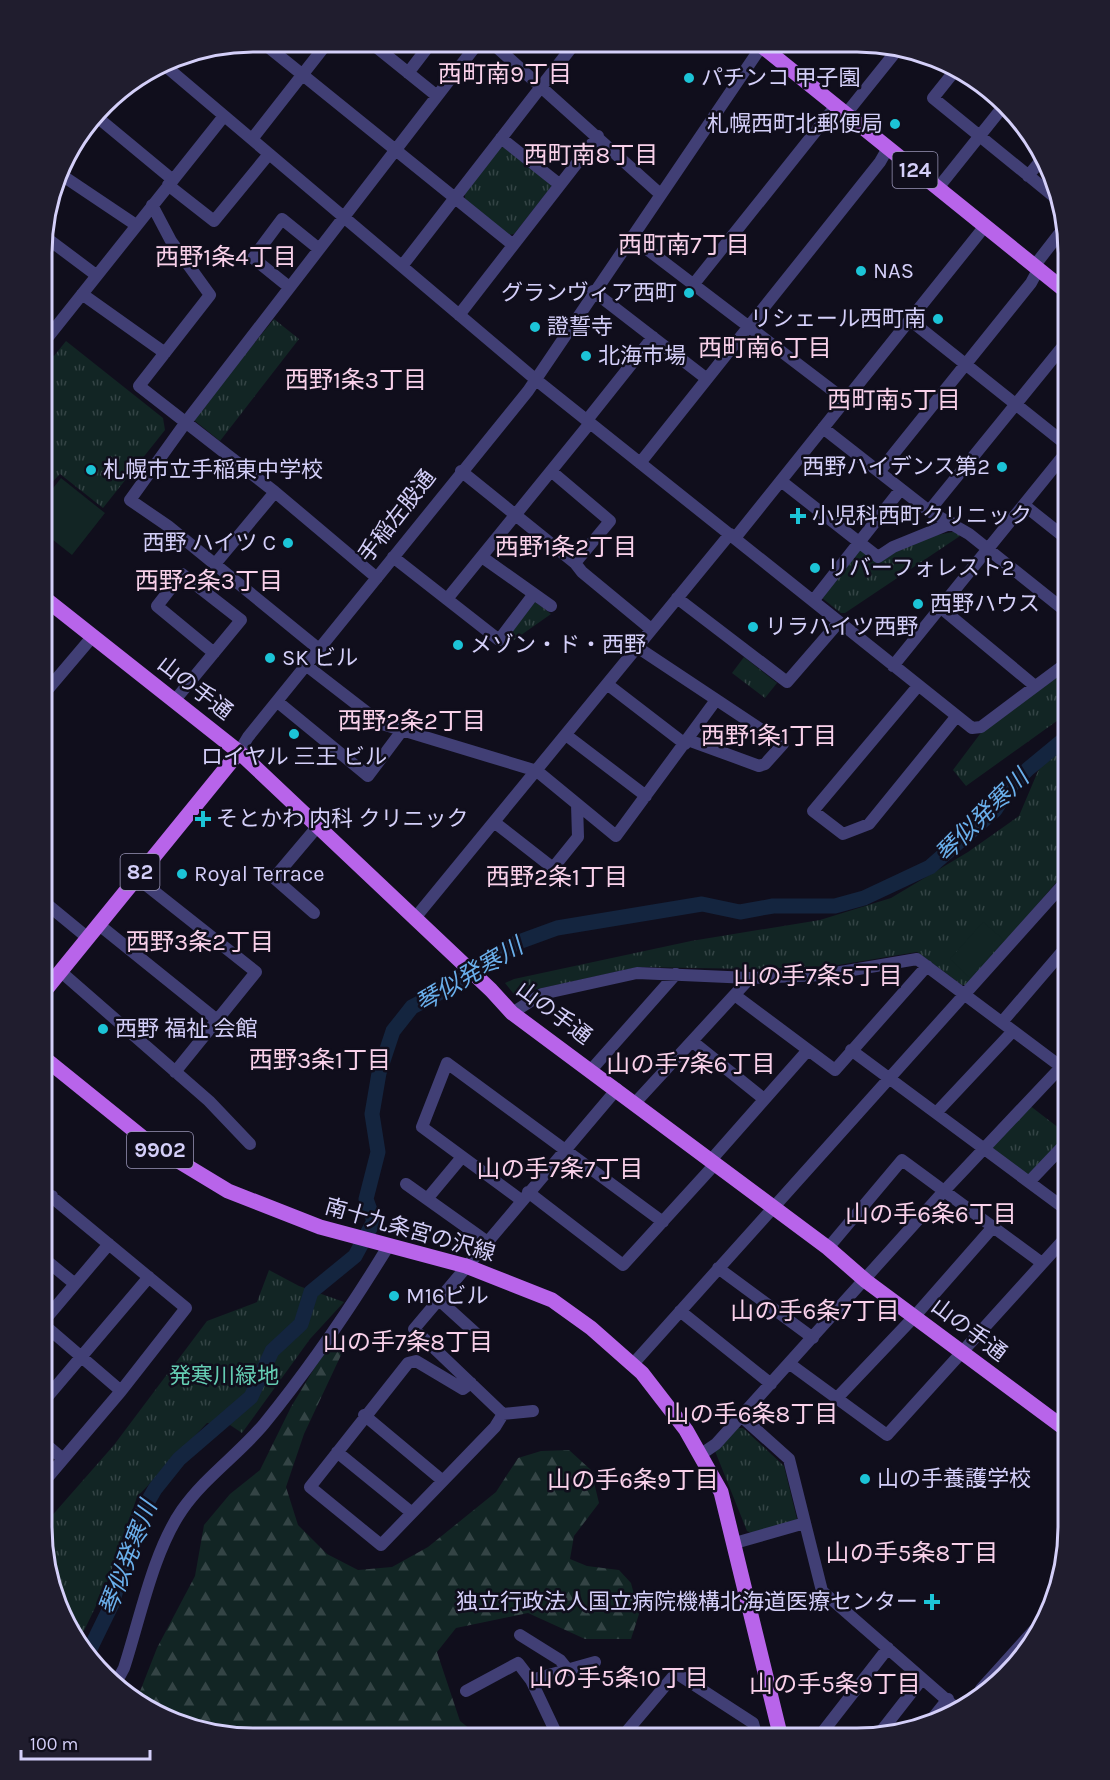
<svg xmlns="http://www.w3.org/2000/svg" width="1110" height="1780" font-family="Karla,'Noto Sans JP',sans-serif">
  <defs>
    <pattern id="grass-tufts" width="24" height="20" patternUnits="userSpaceOnUse" patternTransform="scale(1.5)"><rect width="24" height="20" fill="#122524"/><path d="M3 7l-1-3M5 7V3M7 7l1-3M15 17l-1-3M17 17v-4M19 17l1-3" fill="none" stroke="#344445"/></pattern>
    <pattern id="forest-firs" width="22" height="20" patternUnits="userSpaceOnUse" patternTransform="scale(1.5)"><rect width="22" height="20" fill="#122524"/><path d="M5 1l3.5 6h-7zM16 11l3.5 6h-7z" fill="#344445"/></pattern>
  </defs>
  <rect width="100%" height="100%" fill="#100e1c"/>
  <path fill="url(#grass-tufts)" d="M501 147 506 148 551 183V187L514 234 508 235 465 200V193Z
    M274 319 299 339 220 441 195 421V416Z
    M66 341 163 418 165 430 103 508 60 474 43 492 44 357 48 351 54 356Z
    M958 531 960 536 845 613H841L822 598 857 550H895L926 537Z
    M534 601 551 614 514 640 508 635Z
    M744 657 777 683 765 698 732 673Z
    M1068 667V713L966 786 953 770 983 730Z
    M1068 744V869L967 985H962L917 952 832 966 754 969 638 967 533 990 516 997 505 983 514 979 691 941 820 920 891 898 968 852 1019 816 1041 764Z
    M1029 1105 1068 1135 1030 1177 991 1148Z
    M269 1270 299 1286 344 1302 310 1339 242 1433 230 1425 207 1423 137 1497 107 1583 81 1637 58 1607 42 1527 114 1445 207 1321 257 1302Z
    M736 1428H743L784 1466 797 1519 795 1521 751 1533 747 1531 715 1451Z"/>
  <path fill="url(#forest-firs)" d="M330 1342 342 1353 304 1434 286 1487 298 1525 327 1554 358 1570 392 1567 428 1547 496 1492 518 1458 541 1451 569 1450 591 1470 599 1503 574 1536 570 1559 587 1566 619 1570 631 1583 639 1614 631 1639H585L528 1613 456 1628 437 1652 460 1721 480 1737 226 1736 137 1699 157 1648 195 1576 204 1525 230 1494 260 1470 291 1407Z"/>
  <path fill="#122524" d="M61 478 105 513 72 555 43 532V501Z
    M983 922 1004 940 970 978 950 959Z"/>
  <g fill="none" stroke-linecap="round" stroke-linejoin="round">
    <path stroke="#14253f" stroke-width="15" d="M90 1649 112 1604 136 1522 155 1489 179 1459 251 1397 272 1351 301 1324 311 1292 355 1256 374 1221 366 1199 378 1152 372 1114 379 1073 393 1031 412 1007 452 986 516 943 557 928 702 904 740 912 773 906H835L864 898 930 867 995 810 1009 788 1028 769 1068 736"/>
    <path stroke="#413f75" stroke-width="12" d="M262 42 512 244
      M370 42 437 96
      M492 43 659 193
      M163 64 535 379 972 728 981 727 1068 662
      M408 73 431 43
      M953 73 933 98 1057 199
      M845 115 898 49
      M97 117 173 180
      M501 138 559 184
      M252 139 328 42
      M60 174 136 225
      M1028 176 1042 159
      M168 185 214 221 269 154
      M938 188 1002 108
      M152 205 171 241 210 295 139 386 275 492 377 578
      M44 236 96 275
      M631 237 845 400
      M1035 265 1063 229
      M402 266 575 43
      M693 285 835 107
      M289 287 253 258 282 219 319 249
      M593 291 707 379
      M82 294 165 353
      M459 315 598 136
      M910 320 1068 446
      M44 342 224 116
      M587 420 653 337
      M823 428 929 511 969 534 1068 613
      M640 463 880 162 888 148
      M461 471 575 563 582 572 651 629
      M551 471 610 521 575 563
      M879 472 1031 283 1039 268
      M781 481 878 557 893 547 952 523
      M1024 505 1068 540
      M929 511 1068 340
      M735 538 985 226
      M393 557 499 640 533 595
      M482 557 551 606
      M215 564 275 492
      M677 598 787 682 839 622
      M447 599 590 423
      M813 601 901 489
      M941 608 1035 686
      M637 647 783 744 765 764 759 766 688 740
      M320 650 168 526 130 500 186 422 478 43
      M307 666 382 724 537 771 616 836 716 700
      M893 666 1068 450
      M607 684 685 744
      M43 685 48 689 93 636
      M918 686 813 811 843 834 869 824 956 717
      M175 700 241 620 182 574 157 606 214 653
      M279 703 368 776 401 732
      M566 735 646 796
      M239 752 248 737 528 391 763 44
      M494 822 553 868 578 837 577 804
      M136 877 256 972 175 1072
      M43 901 88 938
      M314 913 274 878 318 826
      M415 918 730 534
      M98 924 217 1020
      M60 971 209 1101 250 1144
      M736 996 835 1070 927 966
      M512 1013 542 994 637 973 750 978 823 975 917 959 1068 1072
      M1002 1022 1068 945
      M693 1042 764 1099
      M851 1050 1068 1211
      M1058 1065 1068 1054
      M591 1070 676 974
      M635 1103 750 978
      M936 1113 1013 1031
      M711 1160 808 1050
      M1029 1182 1068 1141
      M406 1184 486 1241
      M42 1189 186 1308 121 1391
      M528 1192 623 1265 716 1163
      M427 1199 462 1157
      M521 1200 422 1127 447 1063 663 1222
      M42 1207 52 1196
      M828 1248 902 1160 1042 1263
      M42 1257 75 1284
      M718 1268 813 1338
      M438 1299 481 1338
      M680 1311 771 1384
      M633 1364 1068 879
      M790 1364 887 1435 1068 1235
      M471 1383 463 1389 416 1361 408 1363 310 1487 381 1545 495 1427 503 1414 533 1411
      M837 1398 914 1317 993 1227
      M42 1403 149 1277
      M503 1414 414 1329 617 1089
      M364 1415 443 1481
      M741 1416 789 1459 822 1591 956 1708
      M42 1441 63 1459
      M337 1452 412 1513
      M700 1455 716 1444 944 1191 1061 1067
      M42 1484 121 1391 42 1323 109 1244
      M735 1543 805 1523
      M520 1635 560 1660 568 1670
      M531 1680 595 1662
      M116 1683 124 1668C140 1619 153 1552 182 1510 205 1477 239 1454 264 1424 308 1370 353 1304 389 1245
      M981 1689 1046 1617
      M466 1691 518 1663 531 1680 558 1737
      M928 1724 948 1699
      M879 1734 922 1679
      M612 1737 627 1731 676 1673 753 1723 757 1738
      M818 1738 888 1648"/>
    <path stroke="#b864ea" stroke-width="15" d="M758 43 1068 293
      M43 597 239 752 491 990 512 1013 828 1248 866 1281 1068 1431
      M43 993 239 752
      M43 1057 152 1145 228 1191 320 1227 466 1266 552 1300 591 1328 642 1373 686 1430 721 1492 781 1738"/>
  </g>
  <g fill="#1cc4d7" stroke="#100e1c" stroke-width="2">
    <circle cx="689" cy="78" r="6"/>
    <circle cx="895" cy="124" r="6"/>
    <circle cx="861" cy="271" r="6"/>
    <circle cx="689" cy="293" r="6"/>
    <circle cx="938" cy="319" r="6"/>
    <circle cx="535" cy="327" r="6"/>
    <circle cx="586" cy="356" r="6"/>
    <circle cx="1002" cy="467" r="6"/>
    <circle cx="91" cy="470" r="6"/>
    <path d="M795 507h6v6h6v6h-6v6h-6v-6h-6v-6h6z"/>
    <circle cx="288" cy="543" r="6"/>
    <circle cx="815" cy="568" r="6"/>
    <circle cx="918" cy="604" r="6"/>
    <circle cx="753" cy="627" r="6"/>
    <circle cx="458" cy="645" r="6"/>
    <circle cx="270" cy="658" r="6"/>
    <circle cx="294" cy="734" r="6"/>
    <path d="M200 810h6v6h6v6h-6v6h-6v-6h-6v-6h6z"/>
    <circle cx="182" cy="874" r="6"/>
    <circle cx="103" cy="1029" r="6"/>
    <circle cx="394" cy="1296" r="6"/>
    <circle cx="865" cy="1479" r="6"/>
    <path d="M929 1593h6v6h6v6h-6v6h-6v-6h-6v-6h6z"/>
  </g>
  <g text-anchor="middle" dominant-baseline="central" stroke-width="5" stroke-linejoin="round" paint-order="stroke">
    <g fill="#100e1c" stroke="#9995b7" stroke-width="1.5">
      <rect x="892.5" y="152" width="45" height="36" rx="4.5"/>
      <rect x="120.5" y="854" width="39" height="36" rx="4.5"/>
      <rect x="127" y="1132" width="66" height="36" rx="4.5"/>
    </g>
    <g font-size="21" font-weight="bold" fill="#d4cff9">
      <text x="915" y="170">124</text>
      <text x="140" y="872">82</text>
      <text x="160" y="1150">9902</text>
    </g>
    <g font-size="22" fill="#d4cff9" stroke="#100e1c" text-anchor="start">
      <text x="701" y="78">パチンコ 甲子園</text>
      <text x="883" y="124" text-anchor="end">札幌西町北郵便局</text>
      <text x="873" y="271">NAS</text>
      <text x="677" y="293" text-anchor="end">グランヴィア西町</text>
      <text x="926" y="319" text-anchor="end">リシェール西町南</text>
      <text x="547" y="327">證誓寺</text>
      <text x="598" y="356">北海市場</text>
      <text x="990" y="467" text-anchor="end">西野ハイデンス第2</text>
      <text x="103" y="470">札幌市立手稲東中学校</text>
      <text x="812" y="516">小児科西町クリニック</text>
      <text x="276" y="543" text-anchor="end">西野 ハイツ C</text>
      <text x="827" y="568">リバーフォレスト2</text>
      <text x="930" y="604">西野ハウス</text>
      <text x="765" y="627">リラハイツ西野</text>
      <text x="470" y="645">メゾン・ド・西野</text>
      <text x="282" y="658">SK ビル</text>
      <text x="294" y="757" text-anchor="middle">ロイヤル 三王 ビル</text>
      <text x="216" y="819">そとかわ 内科 クリニック</text>
      <text x="194" y="874">Royal Terrace</text>
      <text x="115" y="1029">西野 福祉 会館</text>
      <text x="406" y="1296">M16ビル</text>
      <text x="877" y="1479">山の手養護学校</text>
      <text x="918" y="1602" text-anchor="end">独立行政法人国立病院機構北海道医療センター</text>
    </g>
    <g font-size="22" fill="#d4cff9" stroke="#100e1c">
      <text transform="translate(397 516) rotate(-52)">手稲左股通</text>
      <text transform="translate(195 688) rotate(38)">山の手通</text>
      <text transform="translate(554 1013) rotate(37)">山の手通</text>
      <text transform="translate(410 1230) rotate(16)">南十九条宮の沢線</text>
      <text transform="translate(969 1330) rotate(37)">山の手通</text>
    </g>
    <g font-size="22" fill="#65ceb4" stroke="#100e1c">
      <text x="224" y="1376">発寒川緑地</text>
    </g>
    <g font-size="24" fill="#f9d1ea" stroke="#100e1c">
      <text x="505" y="74">西町南9丁目</text>
      <text x="591" y="155">西町南8丁目</text>
      <text x="684" y="245">西町南7丁目</text>
      <text x="226" y="257">西野1条4丁目</text>
      <text x="765" y="348">西町南6丁目</text>
      <text x="356" y="380">西野1条3丁目</text>
      <text x="894" y="400">西町南5丁目</text>
      <text x="566" y="547">西野1条2丁目</text>
      <text x="209" y="581">西野2条3丁目</text>
      <text x="412" y="721">西野2条2丁目</text>
      <text x="769" y="736">西野1条1丁目</text>
      <text x="557" y="877">西野2条1丁目</text>
      <text x="200" y="942">西野3条2丁目</text>
      <text x="818" y="976">山の手7条5丁目</text>
      <text x="320" y="1060">西野3条1丁目</text>
      <text x="691" y="1064">山の手7条6丁目</text>
      <text x="560" y="1169">山の手7条7丁目</text>
      <text x="931" y="1214">山の手6条6丁目</text>
      <text x="815" y="1311">山の手6条7丁目</text>
      <text x="408" y="1342">山の手7条8丁目</text>
      <text x="752" y="1414">山の手6条8丁目</text>
      <text x="633" y="1480">山の手6条9丁目</text>
      <text x="912" y="1553">山の手5条8丁目</text>
      <text x="619" y="1678">山の手5条10丁目</text>
      <text x="835" y="1684">山の手5条9丁目</text>
    </g>
    <g font-size="24" font-style="italic" fill="#6aafeb" stroke="#100e1c">
      <text transform="translate(982 816) rotate(-45)">琴似発寒川</text>
      <text transform="translate(469 975) rotate(-31)">琴似発寒川</text>
      <text transform="translate(128 1558) rotate(-69)">琴似発寒川</text>
    </g>
  </g>
  <path d="M0 0H1110V1780H0ZM253 52H857A201 201 0 0 1 1058 253V1527A201 201 0 0 1 857 1728H253A201 201 0 0 1 52 1527V253A201 201 0 0 1 253 52Z" fill="#201d2e" fill-rule="evenodd"/>
  <path fill="none" stroke="#d4cff9" stroke-width="3" d="M253 52H857A201 201 0 0 1 1058 253V1527A201 201 0 0 1 857 1728H253A201 201 0 0 1 52 1527V253A201 201 0 0 1 253 52Z"/>
  <path d="M21 1750v9h129v-9" fill="none" stroke="#d4cff9" stroke-width="3"/>
  <text x="30" y="1750" font-size="18" fill="#d4cff9" stroke="#100e1c" stroke-width="4.5" paint-order="stroke">100 m</text>
</svg>
